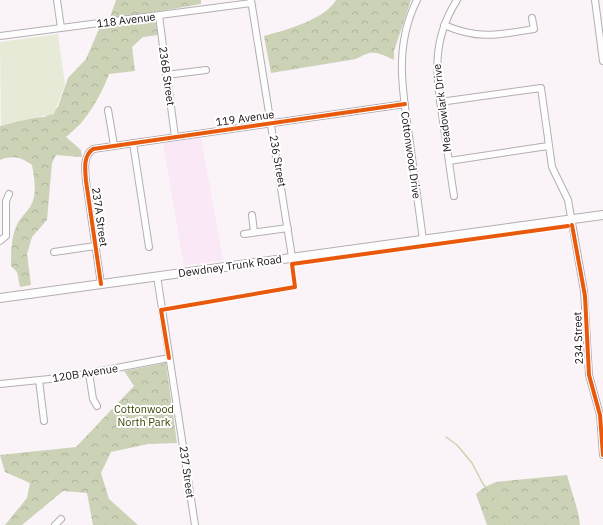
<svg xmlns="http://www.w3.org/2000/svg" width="603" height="525" font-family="'IBM Plex Sans',sans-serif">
  <defs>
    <pattern id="forest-crowns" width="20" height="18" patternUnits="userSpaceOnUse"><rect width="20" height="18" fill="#ccd2b6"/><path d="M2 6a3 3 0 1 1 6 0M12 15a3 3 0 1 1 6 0" fill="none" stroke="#aeb39c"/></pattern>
  </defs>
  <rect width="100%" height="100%" fill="#faf4f9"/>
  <path fill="#fbe8f6" d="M201 138 223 260 184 266 163 143Z"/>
  <path fill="url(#forest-crowns)" d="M116 0H201V4L109 20Z
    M336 0H411L394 51V60C377 52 373 49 356 59L271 73 264 36C286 30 324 20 336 0Z
    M152 21 156 23 158 35 143 37 132 47 135 71 109 74C100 98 87 120 66 137L81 150 82 157 56 155 52 163 47 220 32 237 27 254 31 285 20 287 17 272 11 266C11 254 11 238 16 227 19 219 26 213 30 207 38 195 34 177 32 165 21 157 13 155 0 160V126L30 118 45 117 58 107 68 78 86 59 99 29Z
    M166 363 177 443 148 444 111 452 101 473 109 499 138 525H93L87 493 63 491 22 525H5L27 498 30 483 5 472 0 455 76 447 134 386 124 371Z
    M567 475 578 512 580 525H487L476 494 483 488 496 482Z"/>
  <path fill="#e6ead6" d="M58 34 65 85 54 114 1 125 0 42Z"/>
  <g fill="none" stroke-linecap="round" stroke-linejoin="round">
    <path stroke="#cad4af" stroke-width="1.5" d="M124 17 131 0
      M25 146C31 143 36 139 42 138 53 134 67 134 77 126 94 112 111 48 121 25
      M446 437 457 445 472 463 483 484 498 501 506 525"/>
    <defs>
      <path id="minor" d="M57 0 61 28
        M251 0 292 257
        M417 0C393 48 403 93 410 143 414 175 419 208 423 240
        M595 0 603 61
        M159 16 175 137
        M444 25C479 40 498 35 534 29L532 18
        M0 36 251 3
        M166 75 206 70
        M440 102 541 88 552 167 568 200 584 291 589 375 600 415 603 455
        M108 110 114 145
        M133 143 149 247
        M449 161 548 146
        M454 196C450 171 447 146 443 121 436 75 431 41 457 0
        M252 215 254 232
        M244 234 288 228
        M0 241 6 236V201L9 194
        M54 252 95 246
        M157 276 195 525
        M101 284 86 181C85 169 83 156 93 149L405 104
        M89 373 93 399 97 406
        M39 380 44 421
        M0 384 69 377 169 358
        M55 525 61 519"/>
      <path id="major" d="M0 298 603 215"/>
    </defs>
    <use href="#minor" stroke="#b4aeb3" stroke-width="8"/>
    <use href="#major" stroke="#b4aeb3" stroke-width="10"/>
    <use href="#minor" stroke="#fefdfe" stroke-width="6"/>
    <use href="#major" stroke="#fefdfe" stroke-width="8"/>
    <defs>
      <path id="cycleway" d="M572 225 585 296 589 375 600 415 603 455
        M101 284 86 181C85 169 83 156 93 149L405 104
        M169 358 161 310 295 287 292 264 568 226"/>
    </defs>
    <use href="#cycleway" stroke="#fff" stroke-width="6"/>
    <use href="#cycleway" stroke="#e8590c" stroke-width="4"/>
  </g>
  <g text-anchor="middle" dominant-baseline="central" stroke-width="4" stroke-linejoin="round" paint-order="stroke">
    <g font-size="11" fill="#181116" stroke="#fff">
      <text transform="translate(126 20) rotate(-7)">118 Avenue</text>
      <text transform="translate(167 76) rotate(82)">236B Street</text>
      <text transform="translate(442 108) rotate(-97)">Meadowlark Drive</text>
      <text transform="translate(245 118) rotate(-8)">119 Avenue</text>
      <text transform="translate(411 155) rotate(82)">Cottonwood Drive</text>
      <text transform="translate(278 161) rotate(80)">236 Street</text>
      <text transform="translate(100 217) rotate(82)">237A Street</text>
      <text transform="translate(230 266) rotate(-8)">Dewdney Trunk Road</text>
      <text transform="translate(578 338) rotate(-92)">234 Street</text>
      <text transform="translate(85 373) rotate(-9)">120B Avenue</text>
      <text transform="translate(187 472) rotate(82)">237 Street</text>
    </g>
    <g font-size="11" fill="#384606" stroke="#fff">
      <text x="144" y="409">Cottonwood<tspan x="144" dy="13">North Park</tspan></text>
    </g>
  </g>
</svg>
